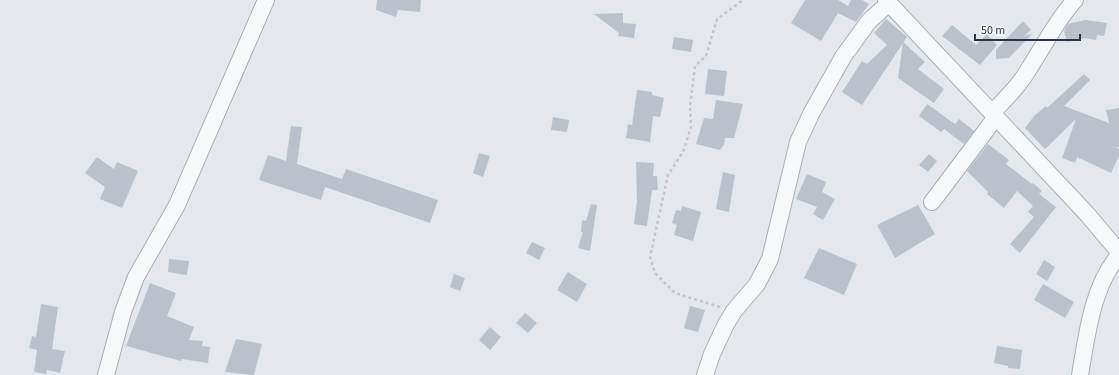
<svg xmlns="http://www.w3.org/2000/svg" width="1119" height="375" font-family="'Source Sans 3',sans-serif">
  <rect width="100%" height="100%" fill="#e4e7ec"/>
  <path fill="#bbc0ca" d="M377 0H421L420 12 398 10 396 17 376 10Z
    M805 0H838L848 6 851 0H862L869 4 856 22 838 13 821 41 791 23Z
    M623 13V23L636 24 634 38 618 36 619 33 594 14Z
    M886 19 907 37 862 105 842 92 862 61 867 64 887 45 874 33Z
    M1085 20 1107 23 1104 36 1097 35 1096 40 1085 38 1067 42 1064 31 1068 24Z
    M1023 21 1031 30 1024 36 1032 34 1009 58 996 59V50Z
    M952 25 976 45 987 34 997 45 980 65 942 36Z
    M674 37 693 40 691 52 672 49Z
    M903 42 925 62 918 69 944 89 934 103 898 78Z
    M708 69 727 71 724 96 705 94Z
    M1084 74 1090 80 1064 106 1109 123 1106 110 1119 108V147H1115L1119 149V156L1111 173 1077 157 1075 163 1062 158 1076 119 1045 149 1025 128 1034 116 1046 106 1047 108Z
    M637 90 652 92V95L664 98 660 117 653 116 650 142 626 138 628 124 632 125Z
    M716 100 743 104 734 138H725L724 145 720 150 696 144 704 118 713 119Z
    M927 104 955 124 959 119 974 131 964 144 944 129 941 132 919 116Z
    M553 117 569 120 567 132 551 130Z
    M291 126 302 127 297 164 342 179 346 169 438 200 430 223 325 187 321 200 259 180 268 155 286 161Z
    M988 144 1009 160 1006 164 1032 184 1033 183 1042 191 1039 194 1056 207 1020 253 1010 244 1034 217 1028 212 1033 206 1017 191 1004 208 987 194 988 192 967 171Z
    M479 153 490 156 483 177 473 173Z
    M929 154 937 161 928 172 919 165Z
    M97 157 114 169 117 162 138 171 122 208 100 199 105 187 85 173Z
    M636 162 654 163 653 176H657L658 190H652L647 226 634 224 637 201Z
    M723 172 735 175 729 212 716 209Z
    M807 174 826 182 822 192 835 199 823 220 813 214 817 207 796 199Z
    M591 204 597 205 590 251 578 248 583 232H581L582 220 586 221Z
    M918 205 935 234 895 258 877 225Z
    M682 206 701 212 693 241 674 235 677 225 672 223 676 210 681 211Z
    M532 242 545 248 539 260 526 253Z
    M819 248 857 264 844 295 804 278Z
    M169 259 189 261 187 275 168 272Z
    M1044 260 1055 267 1047 281 1036 274Z
    M568 272 587 284 577 302 557 290Z
    M454 274 465 278 460 291 450 287Z
    M150 283 176 293 167 316 194 327 189 340 203 341 202 346 210 347 208 363 182 359 181 361 126 346Z
    M1043 284 1074 302 1065 318 1034 300Z
    M41 304 58 307 52 349 65 351 60 373 47 370 46 374 34 372 37 350 29 348 32 336 36 337Z
    M690 306 705 310 698 332 684 328Z
    M525 313 537 323 528 333 516 323Z
    M490 327 501 337 490 350 479 340Z
    M236 339 262 344 254 375 225 372Z
    M997 346 1022 350 1020 369 1008 368V366L994 363Z"/>
  <g fill="none" stroke-linecap="round" stroke-linejoin="round">
    <defs>
      <path id="minor" d="M886 0 1087 214 1119 252
        M992 113C1006 98 1020 85 1030 67 1045 44 1056 21 1075 0
        M932 202 996 117
        M106 375 123 312 136 277 177 205 266 0
        M705 375 712 354 726 324 734 311 757 284 770 259 798 142 812 112 843 57 869 21 889 3
        M1080 375C1087 335 1092 287 1119 255"/>
    </defs>
    <use href="#minor" stroke="#a9aeb7" stroke-width="18"/>
    <path stroke="#c2c5cb" stroke-width="2.5" stroke-dasharray="3 3" stroke-linecap="butt" d="M720 307 675 293 655 273 650 257 668 175 683 152 691 127 690 106 695 66 706 56 717 19 743 0"/>
    <use href="#minor" stroke="#f7f8fa" stroke-width="16"/>
  </g>
  <path d="M975 34v6h105v-6" fill="none" stroke="#2b3445" stroke-width="2"/>
  <text x="981" y="34" font-size="12" fill="#2b3445" stroke="#f4f6f9" stroke-width="3" paint-order="stroke">50 m</text>
</svg>
